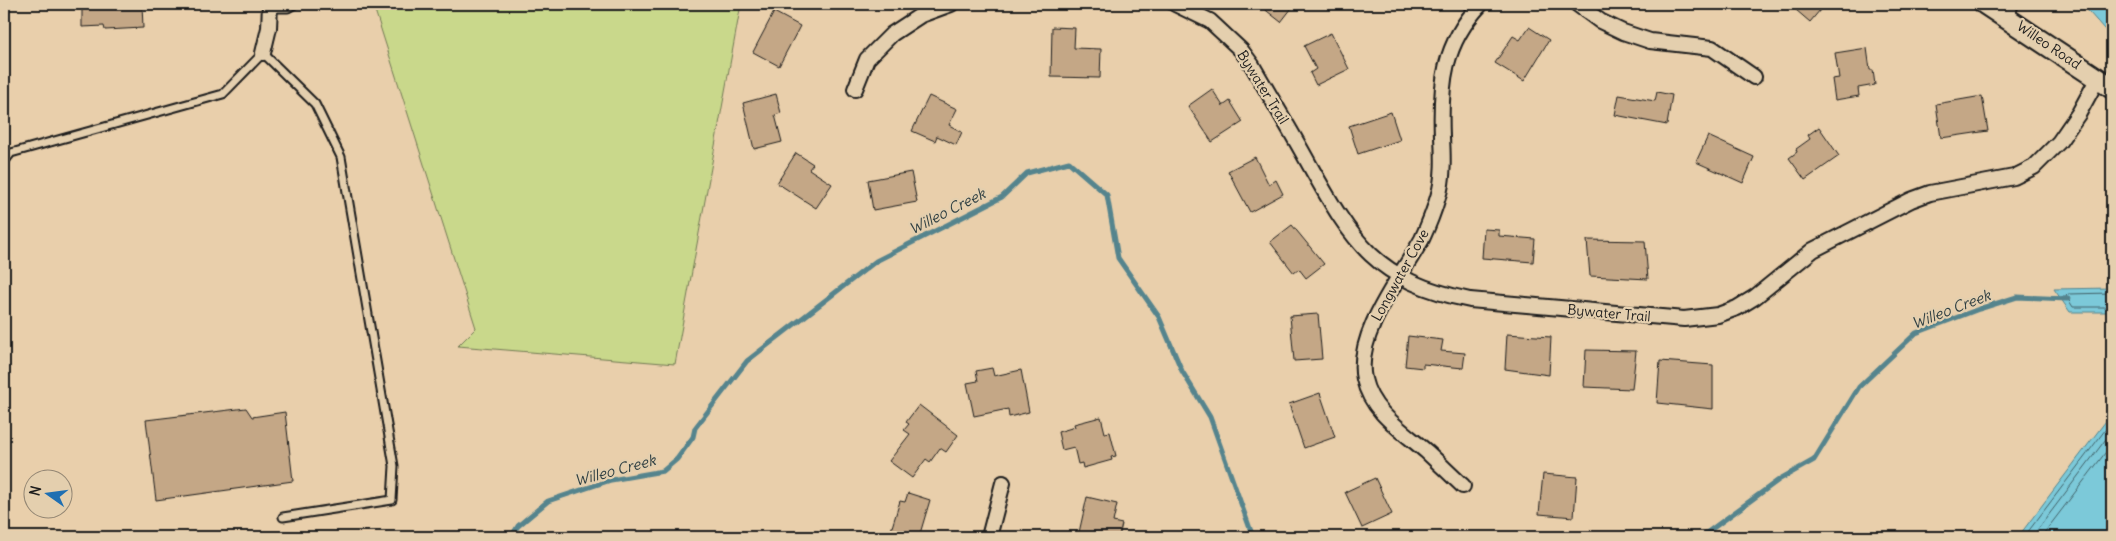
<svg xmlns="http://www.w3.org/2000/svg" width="2116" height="541" font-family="Delius,sans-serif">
  <rect width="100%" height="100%" fill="#e9cfab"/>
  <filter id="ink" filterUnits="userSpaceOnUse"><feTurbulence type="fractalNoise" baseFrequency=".02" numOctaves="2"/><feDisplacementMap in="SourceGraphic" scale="10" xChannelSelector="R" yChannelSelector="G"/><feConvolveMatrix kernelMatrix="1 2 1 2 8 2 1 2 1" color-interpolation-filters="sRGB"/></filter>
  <g filter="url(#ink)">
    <path fill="#c9d88b" stroke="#727a54" d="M373 4H741L675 364 458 346 476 328Z"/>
    <path fill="#7bc9d9" stroke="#55848d" d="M2082 4H2112V38Z
      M2112 288V312H2070L2054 289Z
      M2112 413V537H2018Z"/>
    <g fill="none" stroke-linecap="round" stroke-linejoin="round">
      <path stroke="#426168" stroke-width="1" d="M2112 293 2068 294 2066 296 2073 307H2112
        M2024 537 2112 421
        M2032 537 2112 431
        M2041 537 2112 444"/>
      <path stroke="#55848d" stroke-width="5" d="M511 537 518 526 548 501 611 480 663 471 677 459 693 437 695 428 747 361 876 261 1002 197 1027 173 1069 162 1107 195 1118 258 1159 317 1182 371 1210 417 1253 537
        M1701 537 1780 479 1814 460 1859 387 1916 333 1979 309 2017 297 2068 299"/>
    </g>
    <path fill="#c4a786" stroke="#1c1c1c" d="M82 4H142L143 28 105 30 104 26 82 27Z
      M1258 4H1295L1281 22Z
      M1789 4H1825L1810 22Z
      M774 12 800 26 779 66 753 52Z
      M1052 27 1075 28 1074 48 1101 49 1100 78 1051 77Z
      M1529 27 1549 40 1524 81 1495 63 1513 36 1520 40Z
      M1331 33 1349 69 1316 85 1310 73 1316 69 1304 46Z
      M1867 48 1870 70H1873L1875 85 1858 88 1859 96 1835 100 1832 79 1839 78 1835 53Z
      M1212 89 1223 106 1230 101 1243 122 1212 142 1188 106Z
      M1657 92 1672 95 1667 125 1615 115 1619 95 1655 101Z
      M776 94 781 113 775 115 782 142 754 149 743 103Z
      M929 96 957 109 949 125 962 132 956 145 937 136 935 141 912 131Z
      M1982 96 1988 131 1941 138 1936 104Z
      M1391 112 1400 140 1358 154 1349 126Z
      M1819 127 1839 156 1805 180 1789 158 1797 152 1796 149 1810 139 1808 135Z
      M1708 136 1754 157 1743 183 1696 162Z
      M796 153 813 164 809 169 832 184 816 208 777 183Z
      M1255 157 1269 185 1276 180 1283 194 1250 212 1228 171Z
      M911 172 917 202 873 210 868 180Z
      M1292 225 1324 264 1306 278 1299 269 1294 273 1270 242Z
      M1484 229 1499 230V236L1535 239 1533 262 1482 258Z
      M1587 240 1645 241 1648 279 1590 276Z
      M1318 314 1322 359 1294 361 1290 316Z
      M1507 334 1551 337 1549 375 1505 369Z
      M1408 336 1443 340 1441 351 1465 353 1463 368 1423 364V368L1405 366Z
      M1586 350 1636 351 1632 389 1584 387Z
      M1660 361 1713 365V409L1657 403Z
      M992 368 994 376 1021 370 1029 412 1009 417 1008 409 974 416 967 383 978 381 976 371Z
      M1320 393 1335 437 1304 448 1289 404Z
      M919 405 958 435 946 452 940 448 930 462 926 459 912 478 889 461 910 434 904 430 909 424 906 422Z
      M246 408 252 417 285 412 293 481 156 500 146 420Z
      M1101 417 1105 433 1110 432 1116 456 1111 457 1112 460 1083 468 1082 463 1078 464 1074 447 1062 450 1058 432 1075 427 1074 424Z
      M1543 474 1577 477 1574 517 1539 514Z
      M1375 478 1392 514 1362 528 1345 492Z
      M908 493 930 500 919 537H889L900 501 905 502Z
      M1087 497 1117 504 1113 522 1122 524 1119 537H1078Z"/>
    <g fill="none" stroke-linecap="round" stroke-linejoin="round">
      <defs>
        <path id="lane" d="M270 8H288L295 4
          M2009 17 2015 4
          M4 162 11 153 223 94 263 53 315 104 341 157 394 466 392 500 283 517"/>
        <path id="street" d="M1175 4 1210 21 1241 50 1252 65C1271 98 1291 131 1309 164 1353 243 1376 281 1470 300L1684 319 1718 315 1737 308 1755 297 1813 250 1911 200 1930 193 2014 177 2034 167 2059 142 2079 113 2098 78
          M1577 4 1600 21 1623 32 1650 41 1712 48 1754 77
          M263 53 269 28 270 4
          M855 89 867 59 892 34 921 15 951 4
          M1463 486C1451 475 1439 463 1427 452 1403 431 1371 412 1364 379 1354 335 1401 277 1422 239 1428 226 1434 211 1438 197 1444 178 1443 156 1442 137 1440 84 1443 44 1481 4
          M989 537 1003 483"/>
        <path id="secondary" d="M1985 4 2112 88"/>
      </defs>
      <use href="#lane" stroke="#1c1c1c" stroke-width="11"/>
      <use href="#street" stroke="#1c1c1c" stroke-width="18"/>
      <use href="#secondary" stroke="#1c1c1c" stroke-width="24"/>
      <use href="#lane" stroke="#e4cfae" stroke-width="7"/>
      <use href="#street" stroke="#e4cfae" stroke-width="14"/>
      <use href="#secondary" stroke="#e4cfae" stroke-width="20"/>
    </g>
  </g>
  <g text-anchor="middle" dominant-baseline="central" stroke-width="4.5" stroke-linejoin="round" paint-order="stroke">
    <g font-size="14" fill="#1c1c1c" stroke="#e4cfae">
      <text transform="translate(2049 45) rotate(34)">Willeo Road</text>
      <text transform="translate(1263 87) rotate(58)">Bywater Trail</text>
      <text transform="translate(1400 275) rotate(-61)">Longwater Cove</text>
      <text transform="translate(1609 313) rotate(5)">Bywater Trail</text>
    </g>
    <g font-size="15" font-style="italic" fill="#2f3f42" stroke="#e4cfae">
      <text transform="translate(947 211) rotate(-27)">Willeo Creek</text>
      <text transform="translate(1951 309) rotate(-21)">Willeo Creek</text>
      <text transform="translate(615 470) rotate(-15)">Willeo Creek</text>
    </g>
  </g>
  <rect width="2116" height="541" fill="none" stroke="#e4cfae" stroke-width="20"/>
  <rect x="10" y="10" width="2096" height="521" fill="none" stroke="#1c1c1c" stroke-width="2" filter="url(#ink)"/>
  <g transform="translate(48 494) rotate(284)"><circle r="24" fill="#e4cfae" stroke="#948774"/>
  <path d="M0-4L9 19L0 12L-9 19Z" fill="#1f6fb2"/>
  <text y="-8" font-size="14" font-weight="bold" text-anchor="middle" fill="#1c1c1c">N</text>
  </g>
</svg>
